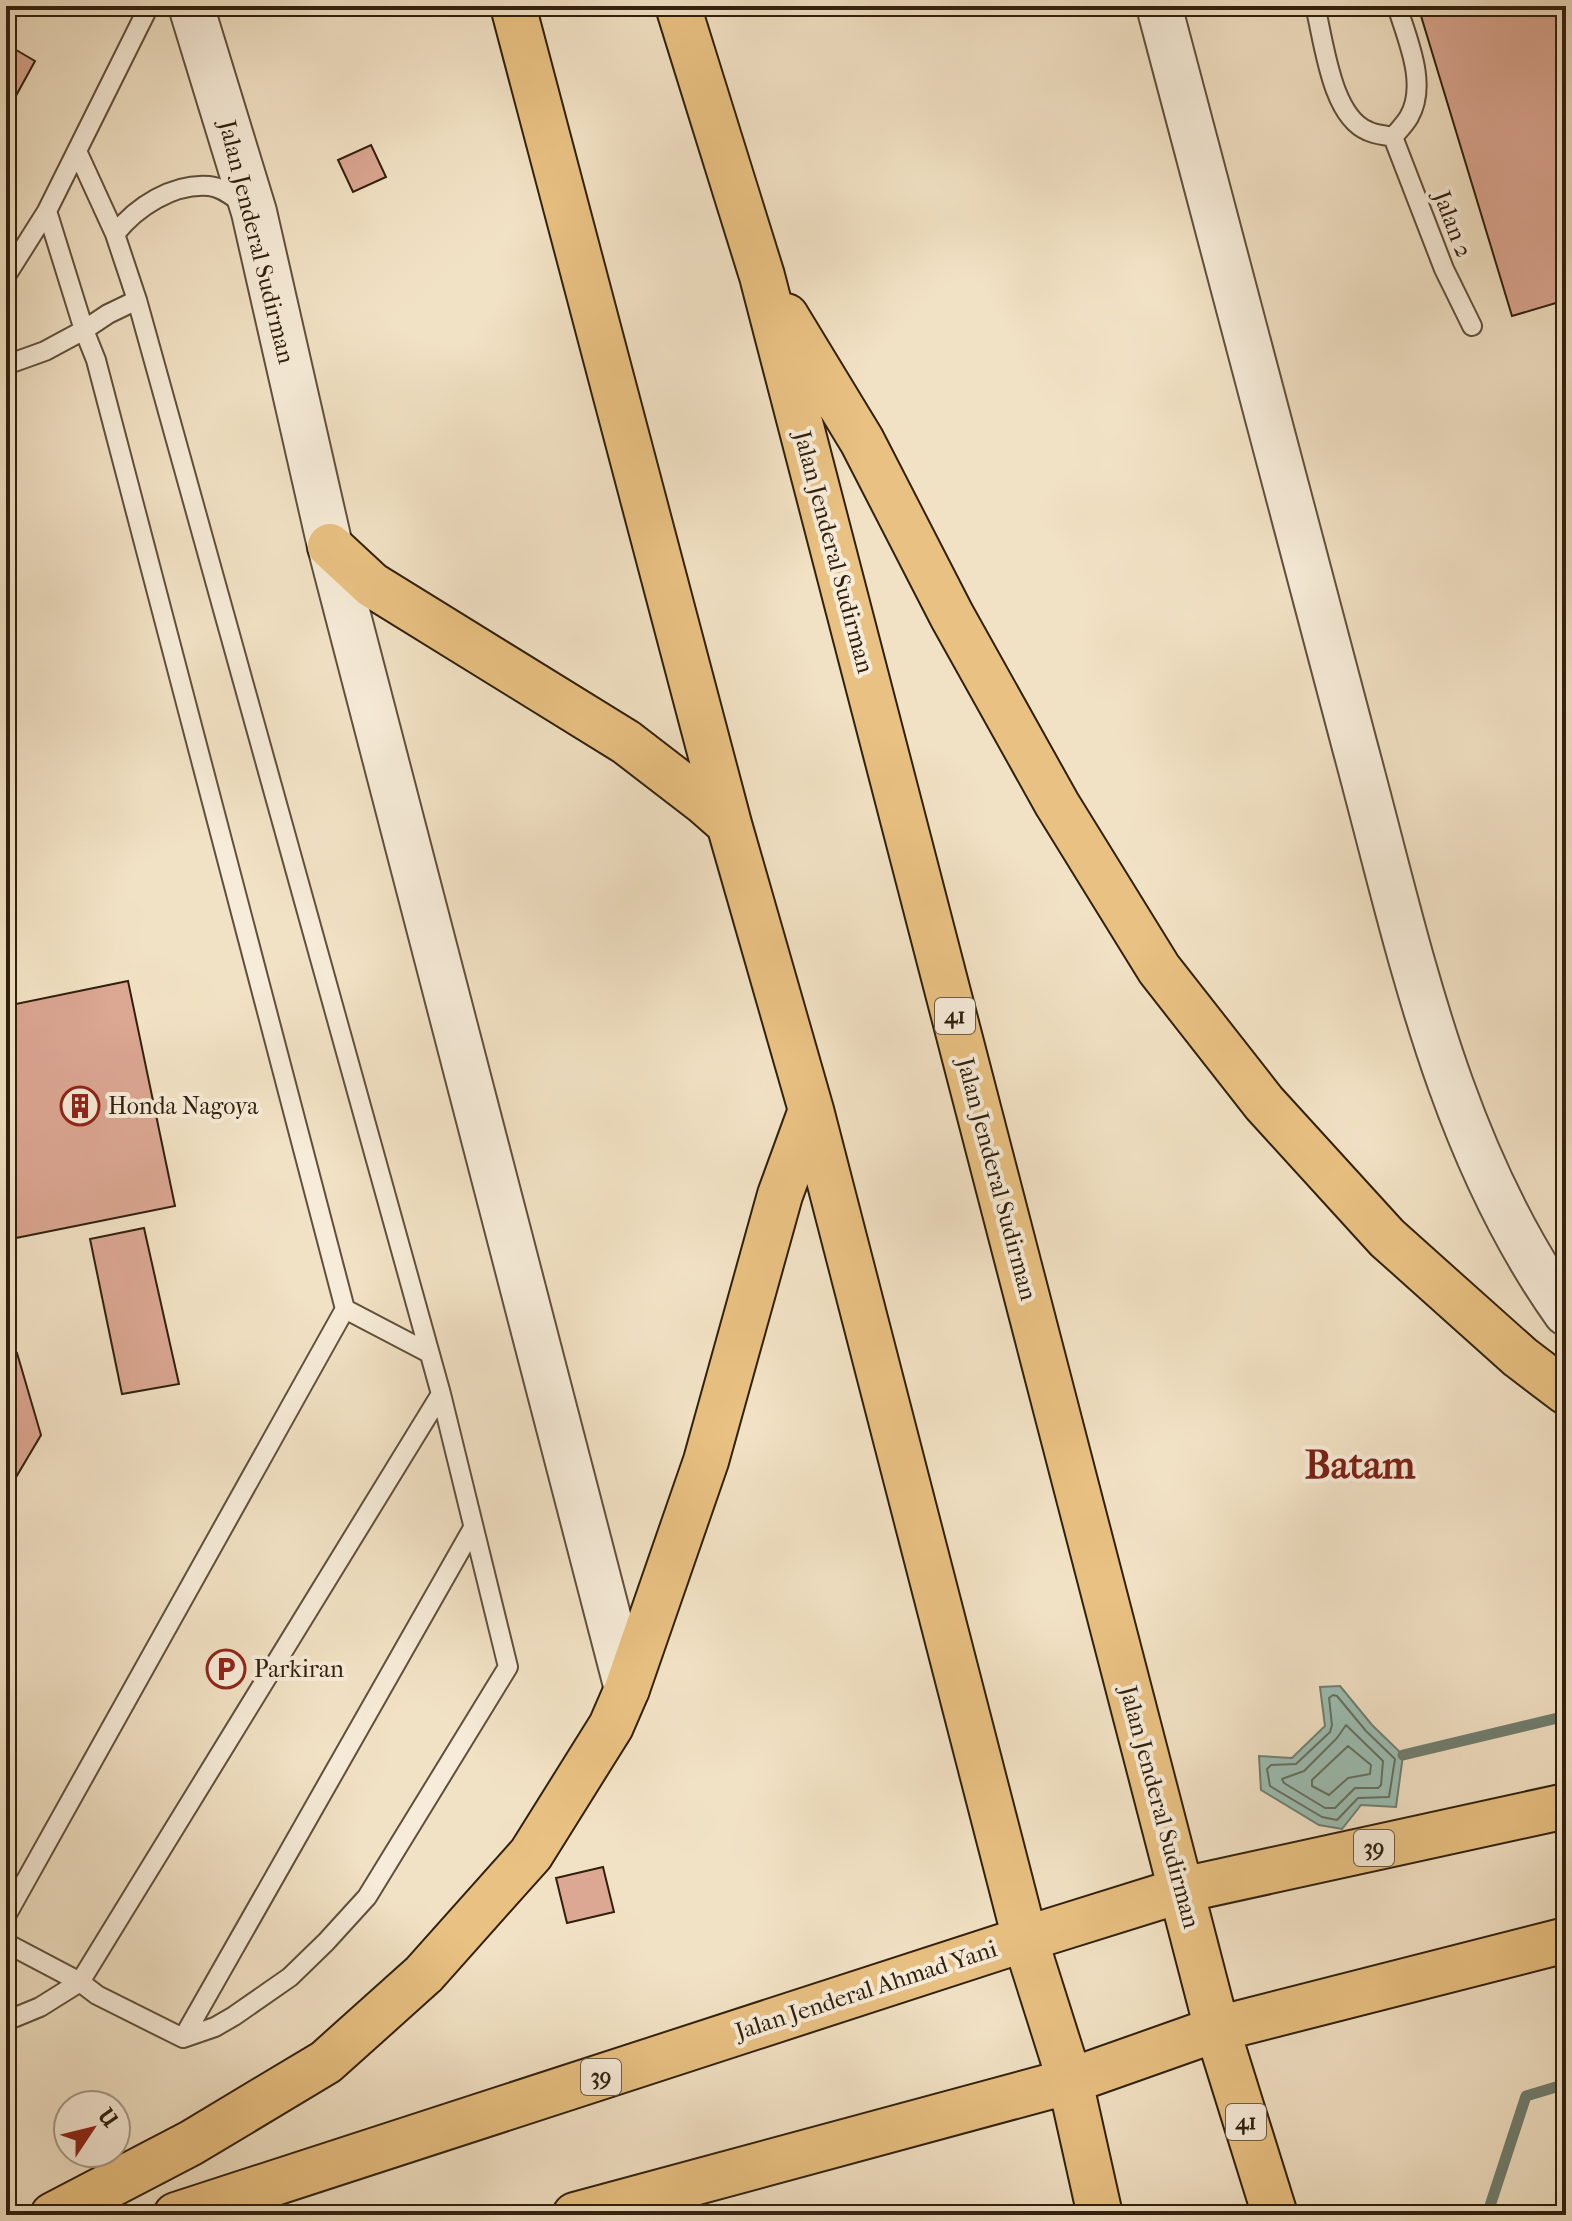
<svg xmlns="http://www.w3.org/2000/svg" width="1572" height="2221" font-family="'IM FELL French Canon',serif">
  <rect width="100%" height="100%" fill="#f2e2c5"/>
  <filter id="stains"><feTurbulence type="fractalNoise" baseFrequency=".0025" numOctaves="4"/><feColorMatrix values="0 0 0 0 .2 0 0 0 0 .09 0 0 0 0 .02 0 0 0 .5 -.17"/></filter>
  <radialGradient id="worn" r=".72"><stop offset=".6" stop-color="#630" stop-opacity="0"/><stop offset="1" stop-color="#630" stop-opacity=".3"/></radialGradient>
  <path fill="#9bbeb3" stroke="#707f71" stroke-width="2" d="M1340 1686 1372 1725 1403 1755 1396 1807 1361 1805 1342 1829 1319 1825 1261 1790 1259 1756 1292 1758 1325 1726 1320 1687Z"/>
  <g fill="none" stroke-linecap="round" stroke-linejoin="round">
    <path stroke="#666f60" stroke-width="2" d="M1333 1695 1337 1696 1366 1731 1395 1759 1389 1797 1358 1798 1337 1820 1322 1817 1270 1786 1267 1769 1271 1765 1296 1764 1330 1732 1332 1725 1329 1698Z
      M1346 1725 1383 1761 1381 1785 1378 1788H1355L1335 1808H1325L1284 1783 1282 1779 1304 1771 1337 1738Z
      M1348 1746 1371 1765 1370 1774 1348 1778 1329 1795 1312 1786V1780Z"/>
    <path stroke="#707f71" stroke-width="11" d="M1403 1755 1566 1716
      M1487 2215 1526 2096 1566 2084"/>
  </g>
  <path fill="#dca793" stroke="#30200d" stroke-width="2" d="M1418 6H1566V300L1512 316Z
    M6 44 35 61 6 114Z
    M371 145 386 177 353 192 338 160Z
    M128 981 175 1206 6 1240V1006Z
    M144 1228 179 1384 122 1394 90 1239Z
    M17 1353 41 1435 6 1494V1355Z
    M603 1867 614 1912 567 1923 556 1878Z"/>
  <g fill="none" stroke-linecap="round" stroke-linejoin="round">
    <defs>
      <path id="service" d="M1315 6C1324 41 1331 116 1368 131 1376 135 1385 135 1393 137
        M1393 137 1444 269 1472 326
        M1393 137C1398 131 1405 124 1409 117 1428 84 1407 39 1397 6
        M47 211 84 330 108 314 137 300
        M115 234C136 207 173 183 209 186 222 187 233 197 243 204
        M6 276 47 211 149 6
        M6 365 45 351 84 330 96 360 345 1309 6 1916
        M345 1309 429 1353
        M6 1943 80 1982 97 1995 183 2038 215 2027 234 2016 290 1977 326 1942 367 1897 508 1667 441 1394 137 300 115 234 77 151
        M6 2021 40 2007 80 1982 441 1394
        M183 2038 473 1528"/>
      <path id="tertiary" d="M191 6 254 212 330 546 627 1689
        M1159 6C1225 253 1288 501 1355 747 1408 942 1447 1146 1566 1313"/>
      <path id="trunk" d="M513 6 729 824 811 1110 1025 1939 1070 2081 1100 2215
        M678 6 762 276 1217 2029 1275 2215
        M786 316 862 441 952 616 1057 804 1159 969 1264 1103 1387 1238 1520 1357 1566 1392
        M330 546 372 585 626 742 704 802 729 824
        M53 2215 191 2143 326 2062 424 1974 531 1854 611 1726 627 1689 706 1461 780 1195 811 1110
        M176 2215 1025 1939 1182 1890 1566 1806
        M575 2215 1070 2081 1217 2029 1566 1940"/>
    </defs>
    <use href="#service" stroke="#60503b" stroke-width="22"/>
    <use href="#tertiary" stroke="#60503b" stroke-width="48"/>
    <use href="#trunk" stroke="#30200d" stroke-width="48"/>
    <use href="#service" stroke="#f7ecd9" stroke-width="18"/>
    <use href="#tertiary" stroke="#f7ecd9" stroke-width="44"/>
    <use href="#trunk" stroke="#e9c182" stroke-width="44"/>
  </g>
  <defs>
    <symbol id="building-ring" viewBox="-11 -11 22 22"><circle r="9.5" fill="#f7ecd9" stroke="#8f2418" stroke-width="1.5"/><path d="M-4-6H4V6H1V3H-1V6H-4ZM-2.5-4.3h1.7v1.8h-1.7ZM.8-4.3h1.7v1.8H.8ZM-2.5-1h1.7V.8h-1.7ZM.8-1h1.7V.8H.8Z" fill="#8f2418"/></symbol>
    <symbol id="parking-ring" viewBox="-11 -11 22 22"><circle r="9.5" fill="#f7ecd9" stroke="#8f2418" stroke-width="1.5"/><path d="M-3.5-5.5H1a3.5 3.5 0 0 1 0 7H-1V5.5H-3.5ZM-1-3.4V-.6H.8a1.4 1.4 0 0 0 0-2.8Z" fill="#8f2418"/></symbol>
  </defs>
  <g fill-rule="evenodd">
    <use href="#building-ring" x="58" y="1084" width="44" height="44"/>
    <use href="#parking-ring" x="204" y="1647" width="44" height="44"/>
  </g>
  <g text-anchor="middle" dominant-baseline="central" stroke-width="8" stroke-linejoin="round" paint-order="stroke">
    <g fill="#f7ecd9" stroke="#6c5d4a" stroke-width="2">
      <rect x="935" y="998" width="40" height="36" rx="6"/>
      <rect x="1354" y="1830" width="40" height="36" rx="6"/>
      <rect x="581" y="2059" width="40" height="36" rx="6"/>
      <rect x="1226" y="2104" width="40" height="36" rx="6"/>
    </g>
    <g font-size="22" font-weight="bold" fill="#30200d">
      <text x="955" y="1016">41</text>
      <text x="1374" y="1848">39</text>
      <text x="601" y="2077">39</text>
      <text x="1246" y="2122">41</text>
    </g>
    <g font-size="24" fill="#30200d" stroke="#f7ecd9">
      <text transform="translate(1453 224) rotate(69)">Jalan 2</text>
      <text transform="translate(257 242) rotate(76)">Jalan Jenderal Sudirman</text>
      <text transform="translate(834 552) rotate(75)">Jalan Jenderal Sudirman</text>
      <text transform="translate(997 1179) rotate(75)">Jalan Jenderal Sudirman</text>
      <text transform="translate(1160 1807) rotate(75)">Jalan Jenderal Sudirman</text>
      <text transform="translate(866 1990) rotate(-18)">Jalan Jenderal Ahmad Yani</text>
    </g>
    <g font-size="24" fill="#30200d" stroke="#f7ecd9" text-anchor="start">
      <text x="108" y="1106">Honda Nagoya</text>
      <text x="254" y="1669">Parkiran</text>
    </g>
    <g font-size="40" font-weight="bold" fill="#7a1f14" stroke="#f7ecd9">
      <text x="1360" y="1465">Batam</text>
    </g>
  </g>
  <rect width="1572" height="2221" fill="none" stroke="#f2e2c5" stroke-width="32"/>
  <rect x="8" y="8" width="1556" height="2205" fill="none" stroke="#30200d" stroke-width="4"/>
  <rect x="16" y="16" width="1540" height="2189" fill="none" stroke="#30200d" stroke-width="2"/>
  <g transform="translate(92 2129) rotate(55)"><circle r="38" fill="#f7ecd9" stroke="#a79a87" stroke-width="2"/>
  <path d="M0-6L14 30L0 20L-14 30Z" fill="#8f2418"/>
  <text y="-12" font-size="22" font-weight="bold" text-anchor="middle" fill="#30200d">U</text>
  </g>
  <rect width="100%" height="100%" filter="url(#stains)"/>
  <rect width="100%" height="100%" fill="url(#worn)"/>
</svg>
